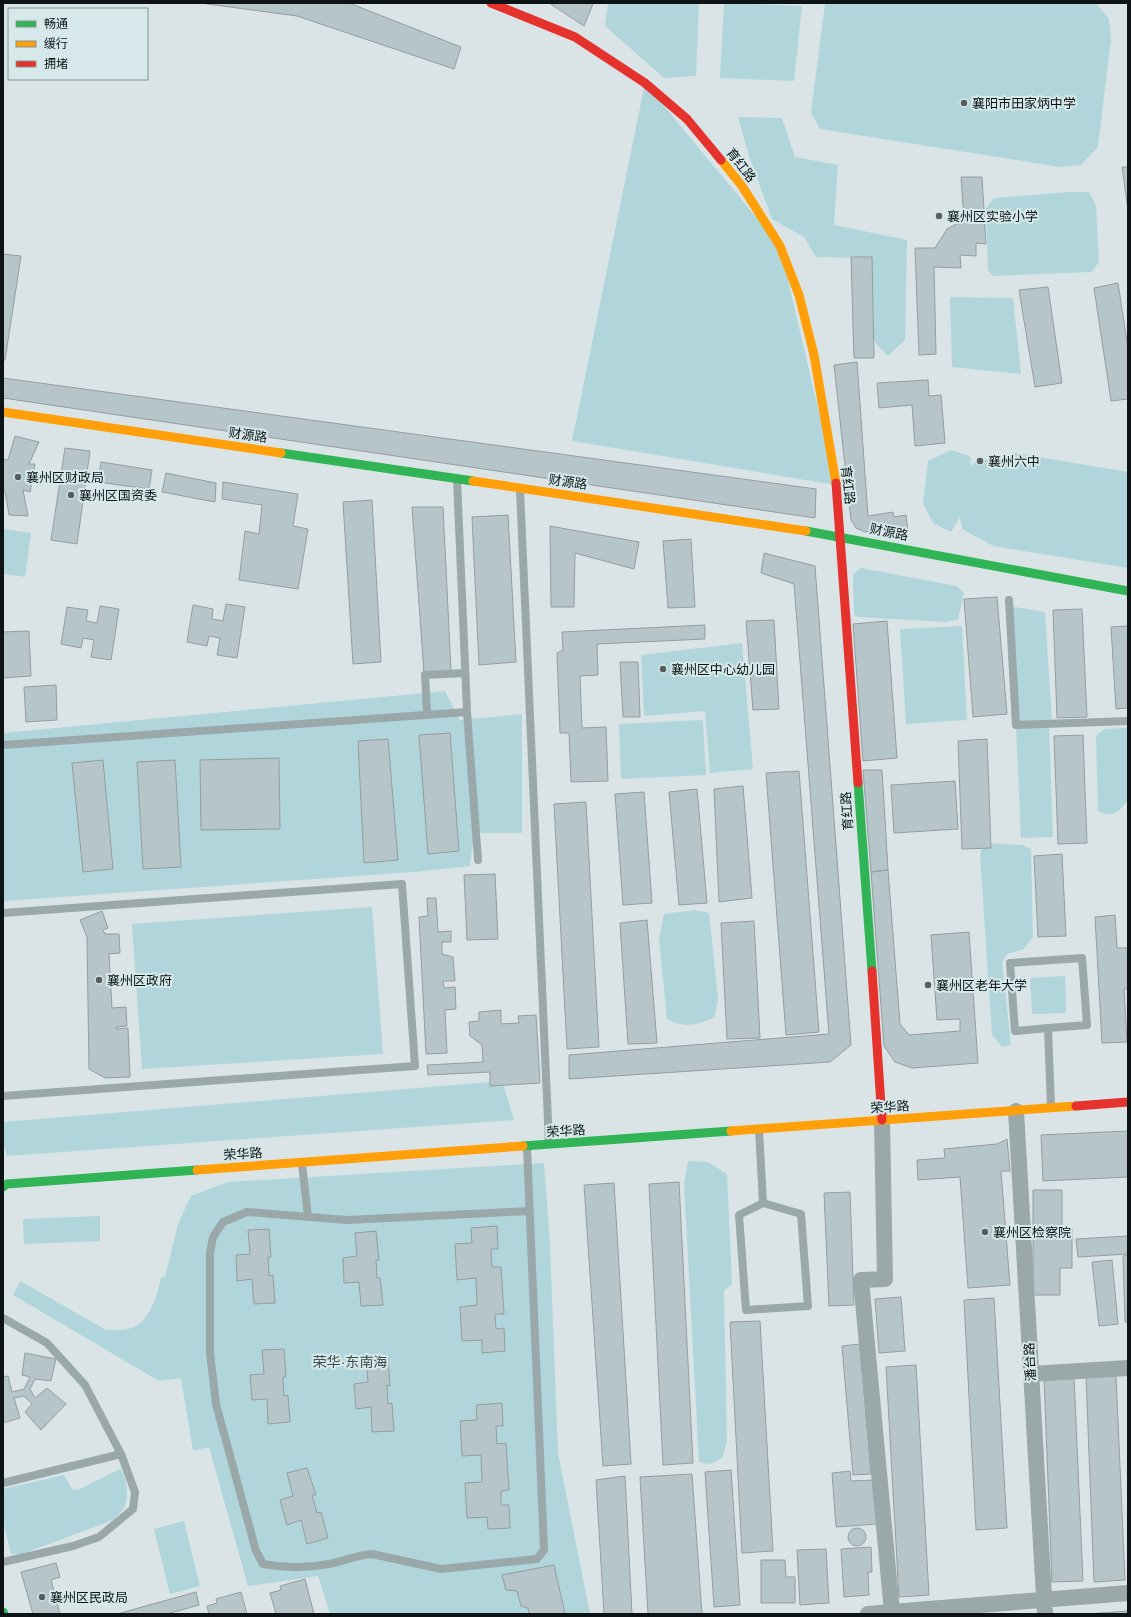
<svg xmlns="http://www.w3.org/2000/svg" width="1131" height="1617" font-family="Arial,'Noto Sans SC',sans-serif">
  <rect width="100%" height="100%" fill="#dae4e6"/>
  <path fill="#b0d6dc" d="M608 3H699L696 76 664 78 605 26Z
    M724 3 802 6 794 81 720 78Z
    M825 3H1096L1109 19 1111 39 1098 147 1081 165 1060 167 820 129 811 113Z
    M645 83 780 246 836 485 572 441Z
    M738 117 782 118 795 157 838 165 834 225 907 240 905 340 888 356 874 341 872 258 816 257 804 237 772 219 750 159Z
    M1070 192H1089L1096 205 1099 262 1092 272 993 276 988 270 986 208 994 198Z
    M950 297 1013 298 1021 374 952 367Z
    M951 450 970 456 971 467 975 462 1015 453 1128 472V568L993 546 962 529 960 517 951 532 933 523 923 503 928 461Z
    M3 529 31 533 25 577 3 574Z
    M861 568 957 586 964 593 958 619 946 622 858 617 854 614 853 574Z
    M1009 606 1045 612 1052 723 1049 724 1053 837 1021 838 1016 725Z
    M962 626 967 720 906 724 900 629Z
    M742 643 753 769 710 773 705 711 644 716 641 655Z
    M445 691 460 720 522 714V833H474L470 866 414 872 3 901V733Z
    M703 720 706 775 621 779 619 724Z
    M1128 728V800C1120 811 1112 819 1098 811L1096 736 1104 729Z
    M984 843 1022 845 1031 849 1033 937 1024 949 1007 954 1002 962 1011 1045 1002 1047 992 1035 980 855Z
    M372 907 383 1054 142 1069 132 924Z
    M695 910 709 913 718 998 715 1017C695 1025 687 1029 667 1019L659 939 664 914Z
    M1065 976 1066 1013 1032 1014 1030 978Z
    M502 1081 514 1120 7 1156 3 1142V1122Z
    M688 1161 708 1162 727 1174 732 1284 724 1291 727 1442 722 1458 710 1464 699 1462 684 1184Z
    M544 1163 550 1245 558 1453 590 1614H330L318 1576 248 1586 209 1447 193 1451 181 1378 159 1381 13 1295 20 1281 106 1330C115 1330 126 1331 134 1327 150 1320 158 1293 161 1278L165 1277 178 1224 191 1196 227 1182Z
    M100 1216V1241L24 1244 23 1219Z
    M120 1469C128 1477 129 1499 124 1508 121 1513 116 1516 113 1520L22 1554H11L3 1520V1489L64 1475 72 1489 78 1490Z
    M184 1521 200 1586 170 1594 154 1529Z"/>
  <path fill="#b6c5ca" stroke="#959c9e" d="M200 3H349L461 47 454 69 297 16Z
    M549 3H592L593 4 584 26Z
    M1122 167H1128V210Z
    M961 177H982L986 244 976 243V256L960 255 961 268 934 267 936 354 919 355 915 248H935L947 229 964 220Z
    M3 254 21 256 5 360H3Z
    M851 257H872L874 358H854Z
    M1118 283 1128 348V399L1111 401 1094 288Z
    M1048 287 1062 383 1035 387 1019 290Z
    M857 362 868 516 893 512 894 517 906 515 908 533 894 535 893 528 865 532 856 528 851 520 834 365Z
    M3 378 816 489 815 518 3 398Z
    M928 380 929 396 941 395 945 443 915 446 912 405 879 408 877 383Z
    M15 436 39 442 29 464H35L30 492 23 490 28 516 9 515 5 491 3 490V459L8 460Z
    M65 448 90 451 77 544 51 540Z
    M101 462 152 470 149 489 98 482Z
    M166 473 216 483 215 502 162 492Z
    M223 482 298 494 293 526 308 529 298 589 239 580 245 531 259 534 262 505 222 499Z
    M372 500 381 662 353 664 343 502Z
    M412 507H443L451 671 424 673Z
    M508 515 516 662 479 665 472 517Z
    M550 526 639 542 634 569 575 553 574 607H551Z
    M691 539 695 607 668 608 663 541Z
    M764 553 815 566 851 1045 830 1062 569 1079V1055L829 1034 794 584 761 573Z
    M997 597 1007 714 973 717 964 599Z
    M226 604 245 607 237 658 217 655 220 638 209 636 207 646 187 642 193 605 213 609 212 619 223 621Z
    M100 606 119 609 111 660 91 657 94 640 83 638 81 648 61 644 67 607 88 610 86 621 97 623Z
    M1082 609 1087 717 1057 718 1053 610Z
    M774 620 779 709 753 710 746 621Z
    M887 621 897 758 863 761 853 624Z
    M705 625V639L597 644 598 675 580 676 582 728 606 727 608 781 571 782 569 733H560L557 653 563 650 562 632Z
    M1128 626V708L1116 709 1111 627Z
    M29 631 31 676 3 678V632Z
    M620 662H638L640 717H623Z
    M56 685 57 720 26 722 24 687Z
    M450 733 459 851 428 854 419 735Z
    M1083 735 1087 843 1058 844 1054 736Z
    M388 739 398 860 364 863 358 741Z
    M987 739 991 848 962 849 958 741Z
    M279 758 280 829 201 830 200 760Z
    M103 760 113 869 83 872 72 763Z
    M175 760 181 867 143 869 137 762Z
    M863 770H882L888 870 871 872Z
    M799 771 819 1032 786 1035 766 773Z
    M955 781 958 829 894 833 891 785Z
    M743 786 752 898 719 902 714 789Z
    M697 789 707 903 679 905 669 792Z
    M644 792 652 903 623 905 615 794Z
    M586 802 599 1047 567 1049 554 804Z
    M1062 854 1066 936 1038 937 1034 856Z
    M888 870 900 1024 909 1035 960 1031V1019L937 1020 931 935 969 932 978 1063 912 1068 895 1062 884 1046 871 872Z
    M495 874 498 939 467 940 464 875Z
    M427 898H436L438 932 451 931V942H442V954L453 957 455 981H443L444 988 455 987 456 1009 445 1010 447 1053 426 1054 419 917 428 916Z
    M102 911 108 928 103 930 105 934H119L120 953 109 954 112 1008 126 1007 127 1026 116 1027V1029L128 1028 130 1077 105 1078 89 1069 87 937 80 920Z
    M1115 915 1117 948H1128V989H1124L1127 1042 1102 1043 1095 917Z
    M647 920 657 1043 628 1044 620 923Z
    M754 921 760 1038 727 1039 721 923Z
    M501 1010V1024L519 1023 518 1016 536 1015 540 1083 490 1086V1072L428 1075 427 1065 483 1062 482 1045 470 1036 469 1022 479 1021V1012Z
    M1128 1131V1177L1043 1181 1041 1135Z
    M1007 1139 1010 1171H1001L1010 1285 968 1288 960 1177 918 1180 917 1160 945 1158 944 1149 997 1144Z
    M679 1182 693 1463 663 1465 649 1184Z
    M614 1183 631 1464 603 1466 584 1185Z
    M1033 1190H1062V1229H1072V1268H1060V1295H1033Z
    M850 1192 854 1305 829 1306 824 1193Z
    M497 1226 498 1249H491L492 1267H501L504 1314H495L496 1329 504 1328 505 1351 482 1353V1340L462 1341 460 1307 477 1305 476 1278 457 1280 455 1244 472 1243 471 1228Z
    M269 1229 271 1257H268L269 1276 273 1275 275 1303 254 1304 252 1279 237 1281 236 1255 250 1254 248 1230Z
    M376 1231 379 1260H376L377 1278H380L383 1305 361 1306 359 1282 344 1283 343 1258 357 1256 355 1233Z
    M1128 1236V1254L1078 1257 1076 1239Z
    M1128 1255V1322H1125L1123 1256Z
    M1112 1260 1118 1324 1099 1326 1092 1262Z
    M901 1297 905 1351 879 1353 875 1299Z
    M994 1298 1007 1528 976 1530 964 1300Z
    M760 1321 773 1551 742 1553 730 1322Z
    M860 1344 871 1474 853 1475 842 1346Z
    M284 1349 286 1377H283L284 1396 288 1395 290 1422 268 1424 267 1399 252 1400 250 1375 264 1374 262 1350Z
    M25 1353 56 1359 51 1381 35 1379 30 1389 35 1398 47 1388 66 1404 41 1430 25 1412 32 1404 24 1396 14 1398 20 1418 3 1423V1377L8 1376 12 1392 24 1389 30 1377 22 1375Z
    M388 1357 390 1386 387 1385 388 1404 392 1403 394 1431 372 1432 371 1407 356 1409 354 1384 368 1382 366 1359Z
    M916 1365 929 1595 899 1597 886 1367Z
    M1116 1376 1125 1580 1094 1582 1086 1377Z
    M1074 1377 1083 1581 1052 1582 1044 1378Z
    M502 1403 503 1426H496L497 1444 506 1443 509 1490 501 1491V1505H509L510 1528 488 1529 487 1517 467 1518 465 1483 482 1482 481 1455 462 1456 460 1421 477 1420 476 1405Z
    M307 1468 316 1495H312L317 1513 321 1512 328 1538 307 1544 301 1520 287 1525 280 1500 293 1496 287 1473Z
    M731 1470 740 1605 714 1607 705 1472Z
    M850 1471 851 1481 874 1480 877 1524 836 1527 832 1473Z
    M692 1474 702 1614H648L640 1477Z
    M625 1476 632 1614H604L596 1480Z
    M848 1537a9 9 0 1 1 18 0a9 9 0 1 1-18 0Z
    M871 1547 872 1572H868L869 1595 844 1597 841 1549Z
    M826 1549 829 1603 800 1605 797 1550Z
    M761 1560H785L786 1577H795V1603H761Z
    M56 1563 60 1577 51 1580 60 1614H33L21 1572Z
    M554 1565 565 1614H529L528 1608 521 1606 517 1591 506 1590 502 1575Z
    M305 1579 314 1614H276L270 1593 281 1590 280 1586Z
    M196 1592 199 1605 167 1614H117Z
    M241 1592 247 1614H209L207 1606 217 1603 216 1599Z
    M1128 1611V1614H1087Z"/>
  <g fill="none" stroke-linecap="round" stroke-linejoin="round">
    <path stroke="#9aa8a9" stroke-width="8" d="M457 479 467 712 478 860
      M520 490 549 1144
      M1009 600 1016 725 1128 721
      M427 714 425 675 465 673
      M3 745 467 712
      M3 913 402 884 415 1066 3 1096
      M1048 1028 1015 1031 1010 963 1082 958 1087 1025 1048 1028 1051 1107
      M759 1130 763 1203
      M527 1147 544 1550 537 1559 441 1569 372 1554C357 1555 344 1561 329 1564 308 1568 284 1568 263 1564L256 1551 216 1404 210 1353V1253L213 1237 223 1222 247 1212 347 1220 529 1211
      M302 1164 308 1217
      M763 1203 801 1214 808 1306 746 1310 739 1215Z
      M3 1318 47 1343 85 1385 121 1454
      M3 1483 121 1454 135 1492 133 1509 99 1537 73 1546 3 1562"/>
    <path stroke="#9aa8a9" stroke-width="16" d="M1016 1111 1045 1614
      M1031 1374 1128 1368
      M868 1614 892 1612 861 1280 885 1279 882 1120
      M892 1614V1612L1128 1593"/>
    <path stroke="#30b455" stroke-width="9" d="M281 453 473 481
      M806 531 1128 591
      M858 783 872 971
      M523 1146 731 1131
      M3 1187 7 1184 197 1170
      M3 1612 4 1614"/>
    <path stroke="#ff9f0a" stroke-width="9" d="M721 160 742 186 780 246 799 295 814 355 836 483
      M3 412 281 453
      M473 481 806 531
      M731 1131 1076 1106
      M197 1170 523 1146"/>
    <path stroke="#e5322d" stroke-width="9" d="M491 3 575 37 645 83 687 119 721 160
      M836 483 858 783
      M872 971 882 1120
      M1076 1106 1128 1102"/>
  </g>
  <g fill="#555d5e" stroke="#d6e8ea" stroke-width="1.5">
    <circle cx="964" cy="103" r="4"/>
    <circle cx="939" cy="216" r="4"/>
    <circle cx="980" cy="461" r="4"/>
    <circle cx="18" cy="477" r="4"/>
    <circle cx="71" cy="495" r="4"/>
    <circle cx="663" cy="669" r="4"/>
    <circle cx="99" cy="980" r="4"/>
    <circle cx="928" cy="985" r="4"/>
    <circle cx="985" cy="1232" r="4"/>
    <circle cx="42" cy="1597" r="4"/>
  </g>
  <g text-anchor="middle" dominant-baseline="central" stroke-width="4" stroke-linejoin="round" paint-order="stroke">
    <g font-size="13" fill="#0e1415" stroke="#d6e8ea" text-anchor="start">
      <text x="972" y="103">襄阳市田家炳中学</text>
      <text x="947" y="216">襄州区实验小学</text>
      <text x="988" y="461">襄州六中</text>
      <text x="26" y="477">襄州区财政局</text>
      <text x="79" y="495">襄州区国资委</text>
      <text x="671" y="669">襄州区中心幼儿园</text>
      <text x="107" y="980">襄州区政府</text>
      <text x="936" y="985">襄州区老年大学</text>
      <text x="993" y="1232">襄州区检察院</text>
      <text x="50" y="1597">襄州区民政局</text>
    </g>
    <g font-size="13" fill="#0e1415" stroke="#d6e8ea">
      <text transform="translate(741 165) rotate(52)">育红路</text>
      <text transform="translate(248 435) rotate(8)">财源路</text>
      <text transform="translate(568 482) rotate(8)">财源路</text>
      <text transform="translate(848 485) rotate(83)">育红路</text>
      <text transform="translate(889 532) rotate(11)">财源路</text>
      <text transform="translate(847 811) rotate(-94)">育红路</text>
      <text transform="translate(890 1107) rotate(-4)">荣华路</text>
      <text transform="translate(566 1131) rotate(-4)">荣华路</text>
      <text transform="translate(243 1154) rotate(-4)">荣华路</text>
      <text transform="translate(1030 1362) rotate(-93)">潘台路</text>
    </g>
    <g font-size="14" fill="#3e4d4f" stroke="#d6e8ea">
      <text x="350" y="1362">荣华·东南海</text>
    </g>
  </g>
  <rect width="1131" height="1617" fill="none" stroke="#0e1415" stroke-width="8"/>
  <rect x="8" y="8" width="140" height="72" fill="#d6e8ea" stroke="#869395"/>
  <rect x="16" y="21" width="20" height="6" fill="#30b455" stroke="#869395"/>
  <text x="44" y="28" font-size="12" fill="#0e1415">畅通</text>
  <rect x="16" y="41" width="20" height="6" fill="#ff9f0a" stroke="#869395"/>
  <text x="44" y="48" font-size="12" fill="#0e1415">缓行</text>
  <rect x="16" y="61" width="20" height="6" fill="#e5322d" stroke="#869395"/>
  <text x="44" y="68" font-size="12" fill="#0e1415">拥堵</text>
</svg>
